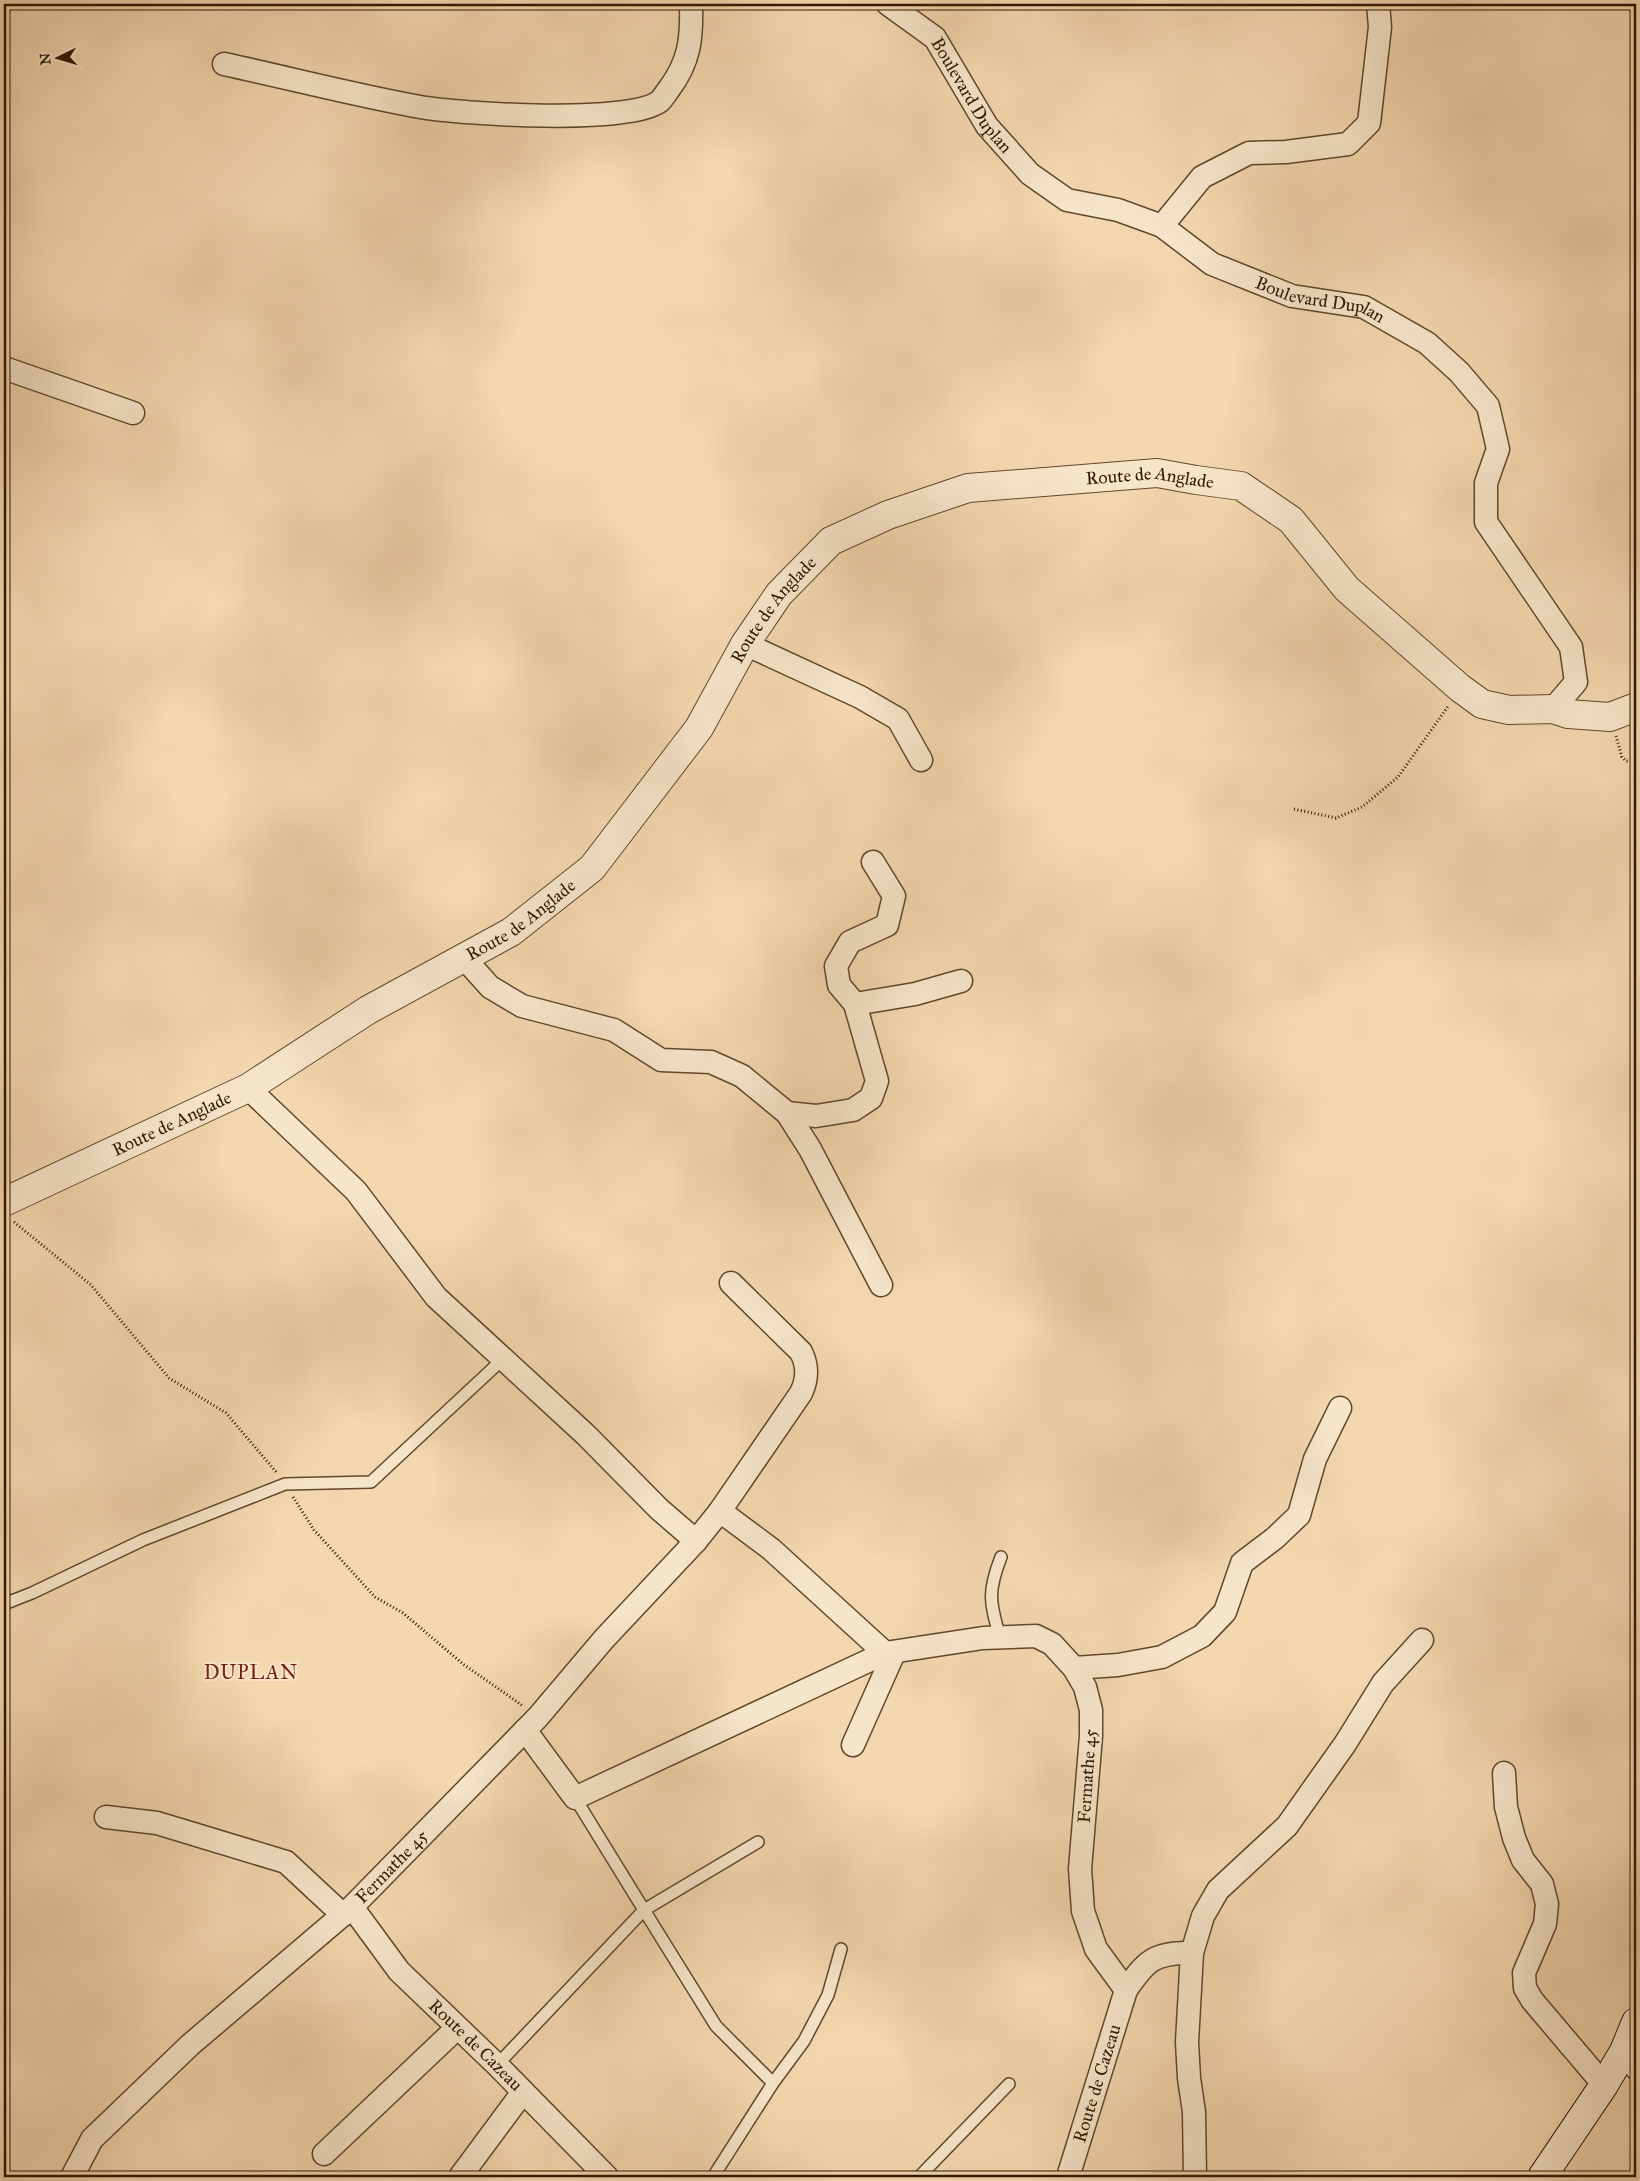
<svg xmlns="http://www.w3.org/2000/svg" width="1640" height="2181" font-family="'IM FELL Great Primer',serif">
  <rect width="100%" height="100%" fill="#f3d7ae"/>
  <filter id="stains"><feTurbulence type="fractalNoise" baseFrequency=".004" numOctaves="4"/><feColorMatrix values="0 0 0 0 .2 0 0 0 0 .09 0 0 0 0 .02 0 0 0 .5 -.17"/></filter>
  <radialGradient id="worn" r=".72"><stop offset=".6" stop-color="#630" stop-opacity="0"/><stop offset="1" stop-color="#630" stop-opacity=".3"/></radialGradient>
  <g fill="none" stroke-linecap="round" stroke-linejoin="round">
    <defs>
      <path id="service" d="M4 1604 32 1593 143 1540 285 1484 371 1482 503 1359
        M1000 1638C990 1602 987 1593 1001 1557
        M758 1842 644 1910 716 2026 773 2083
        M497 2065 644 1910 575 1798
        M713 2177 773 2083 804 2041 828 1995 841 1949
        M919 2177 1009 2084"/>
      <g id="minor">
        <path id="s1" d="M888 4 935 38 987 126 1030 174 1067 200 1118 210 1162 226 1212 264 1292 296 1364 307 1427 343 1459 372 1488 406 1498 449 1486 483V522L1571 647 1576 682 1553 709"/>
        <path d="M224 64C289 78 354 95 420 107 461 114 630 125 660 101 663 98 666 93 669 89 690 61 692 38 691 4"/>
        <path d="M1162 226 1202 177 1249 153 1286 152 1348 144 1369 123 1380 27 1378 4"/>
        <path d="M4 368 133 413"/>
        <path d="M745 644 860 697 898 719 921 760"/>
        <path d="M464 958 490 987 522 1006 614 1030 661 1060 711 1062 742 1076 787 1113 810 1149 881 1285"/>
        <path d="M855 1004 915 994 961 981"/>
        <path d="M248 1088 356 1191 436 1297 586 1435 659 1509 696 1541"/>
        <path d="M787 1113 816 1116 853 1110 871 1098 877 1081 855 1004 839 985 836 966 850 942 887 925 894 896 873 862"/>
        <path d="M720 1511 771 1549 885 1653 983 1638 1036 1636 1052 1644 1074 1668 1085 1687 1091 1710V1736L1080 1869 1083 1911 1096 1949 1126 1990"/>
        <path d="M1074 1668 1118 1665 1162 1657 1202 1636 1225 1612 1242 1563 1275 1538 1299 1515 1315 1459 1340 1408"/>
        <path d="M525 1730 575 1798 885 1653"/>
        <path d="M853 1745 894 1653"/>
        <path d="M1504 1773 1506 1807 1514 1838 1523 1860 1542 1884 1547 1904 1545 1924 1524 1973 1525 1988 1532 2000 1604 2085"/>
        <path d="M106 1817 157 1823 286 1862 343 1915"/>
        <path id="s2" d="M352 1907 399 1971 497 2065 607 2177"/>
        <path d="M1192 1953 1203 1916 1218 1890 1287 1826 1345 1744 1383 1683 1422 1640"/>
        <path d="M1624 2051 1636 2068"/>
        <path d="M324 2154 457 2028"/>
        <path id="s3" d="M72 2177 92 2139 190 2045 352 1907 538 1717 604 1639 696 1541 720 1511 801 1393C808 1378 808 1366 801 1352L731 1283"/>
        <path d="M460 2177 523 2092"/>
        <path id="s4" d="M1068 2177 1126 1990C1146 1961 1154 1952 1192 1953L1187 2042 1189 2078 1194 2112 1195 2177"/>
      </g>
      <g id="tertiary">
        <path id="s5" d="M4 1202 248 1088 368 1010 511 932 592 868 699 728 745 644 779 594 831 541 888 515 968 488 1157 473 1196 480 1241 486 1291 520 1347 589 1460 688 1482 704 1509 710 1553 709 1568 714 1610 717 1636 707"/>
      </g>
      <path id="secondary" d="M1542 2177 1604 2085 1624 2051 1636 2022"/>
    </defs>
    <use href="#service" stroke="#5f482c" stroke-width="14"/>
    <use href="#minor" stroke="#5f482c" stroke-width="25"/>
    <use href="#tertiary" stroke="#5f482c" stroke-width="30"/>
    <use href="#secondary" stroke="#2e1901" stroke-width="30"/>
    <path stroke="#2e1901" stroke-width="3" stroke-dasharray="1 2.5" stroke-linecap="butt" d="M1616 736 1622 757 1626 761H1636
      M1294 809 1336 818 1362 807 1398 777 1449 705
      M14 1222 91 1285 169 1378 226 1413 277 1473
      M293 1497 314 1530 375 1597 403 1613 463 1664 523 1706"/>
    <use href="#service" stroke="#f7e5ca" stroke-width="11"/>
    <use href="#minor" stroke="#f7e5ca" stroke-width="22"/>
    <use href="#tertiary" stroke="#f7e5ca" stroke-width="28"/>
    <use href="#secondary" stroke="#f7e5ca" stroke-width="28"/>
  </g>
  <g text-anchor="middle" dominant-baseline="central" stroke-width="4" stroke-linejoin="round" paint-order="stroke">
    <g font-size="18" fill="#2e1901" stroke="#f7e5ca">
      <text stroke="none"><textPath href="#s1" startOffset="126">Boulevard Duplan</textPath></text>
      <text stroke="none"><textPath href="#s1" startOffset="546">Boulevard Duplan</textPath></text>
      <text stroke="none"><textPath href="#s5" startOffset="1415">Route de Anglade</textPath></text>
      <text stroke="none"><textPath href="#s5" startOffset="995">Route de Anglade</textPath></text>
      <text stroke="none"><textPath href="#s5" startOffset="590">Route de Anglade</textPath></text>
      <text stroke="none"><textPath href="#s5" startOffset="185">Route de Anglade</textPath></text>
      <text transform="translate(1087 1776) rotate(-86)">Fermathe 45</text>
      <text stroke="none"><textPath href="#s3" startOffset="448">Fermathe 45</textPath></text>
      <text stroke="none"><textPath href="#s2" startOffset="186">Route de Cazeau</textPath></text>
      <text stroke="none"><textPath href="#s4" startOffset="98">Route de Cazeau</textPath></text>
    </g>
    <g font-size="20" letter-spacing="1" fill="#7a1f14" stroke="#f7e5ca">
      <text x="251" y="1672">DUPLAN</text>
    </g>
  </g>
  <rect width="1640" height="2181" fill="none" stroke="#f3d7ae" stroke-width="20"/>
  <rect x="5" y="5" width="1630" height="2171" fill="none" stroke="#2e1901" stroke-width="2.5"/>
  <rect x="10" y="10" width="1620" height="2161" fill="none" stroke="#2e1901"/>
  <g transform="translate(58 58) rotate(265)" stroke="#f7e5ca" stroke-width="4" paint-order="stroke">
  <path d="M0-4L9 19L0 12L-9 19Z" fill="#2e1901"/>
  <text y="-8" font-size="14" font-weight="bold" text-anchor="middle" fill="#2e1901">N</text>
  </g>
  <rect width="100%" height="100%" filter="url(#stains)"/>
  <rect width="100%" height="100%" fill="url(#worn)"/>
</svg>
